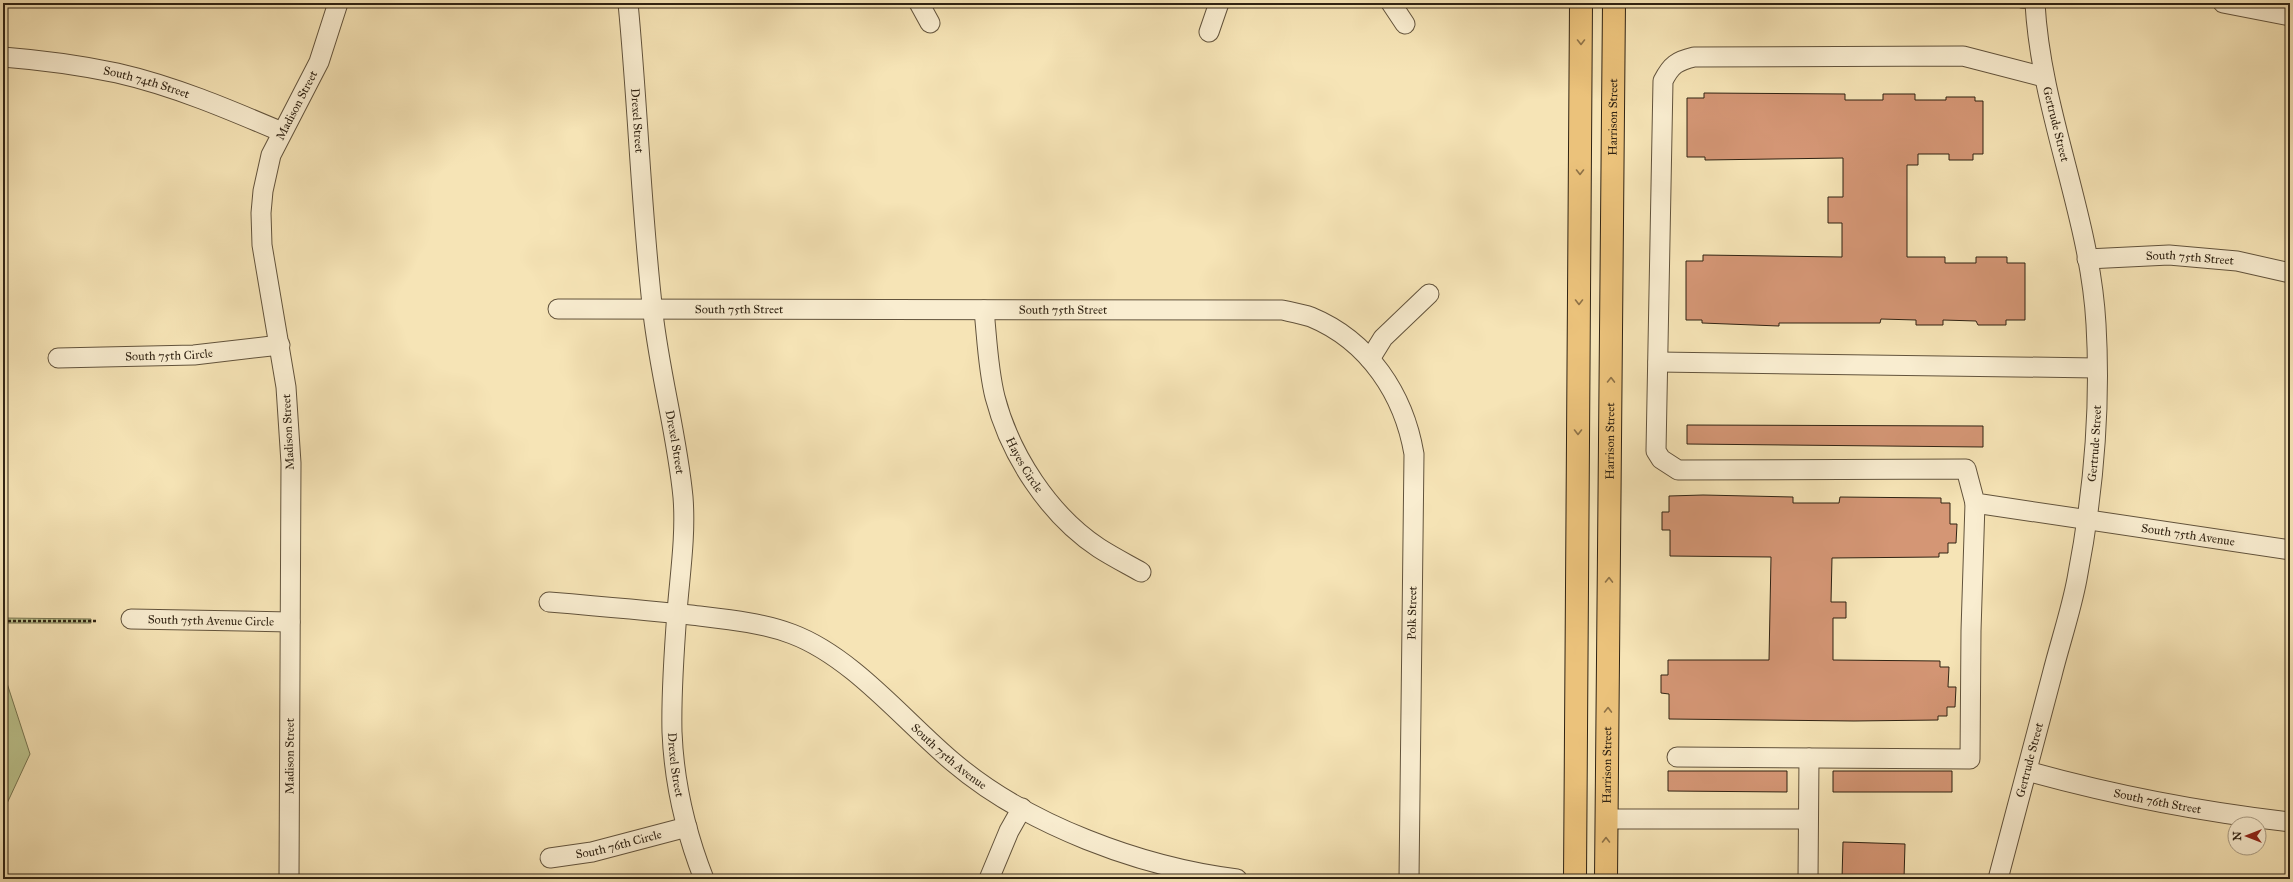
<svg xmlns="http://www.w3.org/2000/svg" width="2293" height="882" font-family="'IM FELL Great Primer',serif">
  <rect width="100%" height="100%" fill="#f6e4b6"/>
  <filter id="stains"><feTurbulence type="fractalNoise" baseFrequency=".005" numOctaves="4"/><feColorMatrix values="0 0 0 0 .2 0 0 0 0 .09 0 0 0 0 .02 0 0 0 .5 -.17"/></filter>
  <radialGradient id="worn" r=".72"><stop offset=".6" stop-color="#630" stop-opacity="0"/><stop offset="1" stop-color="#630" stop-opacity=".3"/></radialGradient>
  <path fill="#bcc48e" stroke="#767450" d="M3 618 91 619V623H3Z
    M3 671 30 754 3 812Z"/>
  <path fill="#d49675" stroke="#302313" d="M1704 93 1845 94V100H1883V94H1915V100H1946V97H1975V101H1983V154H1973V160H1949V154H1918V165H1907V257H1945V263H1976V257H2007V263H2025V320H2006V325H1978L1976 321 1943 320V325H1916V320L1881 319 1880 323H1779V326L1702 323V320H1686V261H1703V255L1842 257V223H1828V197H1843V158L1705 160V157H1687V98H1704Z
    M1687 425 1983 426V447L1687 444Z
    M1703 495 1793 497V503H1839L1840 497 1941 498V503H1950V524H1957L1956 543H1948V553H1939V557L1832 558 1831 602H1846V618H1833V660L1940 661V667H1949L1948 687H1956L1955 707H1947V716H1938V720L1854 721 1669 719V694L1661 693V675H1668V660H1769L1771 557 1670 556V530H1662V512H1669V496Z
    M1668 771H1787V792L1668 791Z
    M1833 771H1952V792H1833Z
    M1843 842 1905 844 1904 879H1842Z"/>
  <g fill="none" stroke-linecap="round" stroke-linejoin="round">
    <defs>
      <path id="lane" d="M2021 3 2035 4"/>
      <g id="street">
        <path id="s1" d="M628 3C638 106 641 210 653 313 660 375 677 435 683 497 686 535 680 574 677 612 674 652 671 692 672 732 674 782 686 833 704 879"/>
        <path d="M919 3 930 23"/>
        <path d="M1391 3 1405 24"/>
        <path d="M2223 3 2290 16"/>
        <path d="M1209 32 1219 3"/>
        <path id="s2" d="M3 57C41 60 79 65 117 73 174 86 228 109 282 132"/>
        <path id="s3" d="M2044 77 1963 56 1694 57C1677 61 1671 65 1663 81L1656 451 1661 459 1678 470 1966 469 1975 503 2290 550"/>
        <path id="s4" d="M2087 259 2169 255 2237 261 2290 273"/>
        <path id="s5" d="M558 309 1282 310C1291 312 1302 314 1311 317 1369 341 1404 395 1414 454L1409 879"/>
        <path id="s6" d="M984 310C987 339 988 369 995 397 1010 455 1049 515 1099 548 1113 557 1127 564 1141 572"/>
        <path id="s7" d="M58 358 194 355 280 345"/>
        <path d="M1370 359 1383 338 1429 294"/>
        <path d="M1658 362 2096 368"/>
        <path id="s8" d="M549 602C597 606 644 610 691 615 724 619 760 622 792 634 853 657 904 721 953 762 1027 825 1141 867 1237 879"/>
        <path id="s9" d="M131 619 290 622"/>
        <path d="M1677 757 1970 759 1971 631 1975 503"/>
        <path id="s10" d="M2027 771C2113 795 2202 812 2290 822"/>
        <path d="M1607 819H1808"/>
        <path id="s11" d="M550 858 592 852 687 827"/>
        <path id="s12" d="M289 879 291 463 286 387 262 245 261 213 263 191 271 155 319 62 338 3"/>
        <path d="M989 879 1009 831 1022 808"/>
        <path d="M1808 879 1809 758"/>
        <path id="s13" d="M1998 879C2016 811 2034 743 2052 675 2060 643 2071 611 2077 579 2093 496 2101 409 2096 324 2090 215 2041 113 2035 3"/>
      </g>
      <g id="primary">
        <path d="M1575 879 1581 3"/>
        <path id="s14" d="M1606 879 1614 3"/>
      </g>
    </defs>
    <use href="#lane" stroke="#62533c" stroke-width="11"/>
    <use href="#street" stroke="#62533c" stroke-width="21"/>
    <use href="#primary" stroke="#302313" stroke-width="24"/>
    <path stroke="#302313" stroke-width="2.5" stroke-dasharray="3 2" stroke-linecap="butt" d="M3 621H97"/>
    <use href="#lane" stroke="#f9edd0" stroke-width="9"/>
    <use href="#street" stroke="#f9edd0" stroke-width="19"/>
    <use href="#primary" stroke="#ebc27b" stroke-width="22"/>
  </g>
  <defs><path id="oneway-chevron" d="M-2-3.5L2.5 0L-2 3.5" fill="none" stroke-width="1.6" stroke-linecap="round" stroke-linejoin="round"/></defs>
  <g stroke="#8e7247">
    <use href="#oneway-chevron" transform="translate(1581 42) rotate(90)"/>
    <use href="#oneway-chevron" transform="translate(1580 172) rotate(90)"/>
    <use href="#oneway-chevron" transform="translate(1579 302) rotate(90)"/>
    <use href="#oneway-chevron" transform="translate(1611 380) rotate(-89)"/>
    <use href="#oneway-chevron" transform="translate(1578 432) rotate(90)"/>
    <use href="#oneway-chevron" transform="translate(1609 580) rotate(-89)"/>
    <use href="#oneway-chevron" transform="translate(1608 710) rotate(-89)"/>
    <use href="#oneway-chevron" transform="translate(1606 840) rotate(-90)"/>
  </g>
  <g text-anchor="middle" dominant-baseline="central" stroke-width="3.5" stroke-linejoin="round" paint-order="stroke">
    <g font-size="12" fill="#302313" stroke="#f9edd0">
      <text stroke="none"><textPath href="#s2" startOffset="146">South 74th Street</textPath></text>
      <text stroke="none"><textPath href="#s12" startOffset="783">Madison Street</textPath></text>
      <text stroke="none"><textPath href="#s14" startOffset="762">Harrison Street</textPath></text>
      <text stroke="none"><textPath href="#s1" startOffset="118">Drexel Street</textPath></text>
      <text transform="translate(2056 124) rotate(76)">Gertrude Street</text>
      <text stroke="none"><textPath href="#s4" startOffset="103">South 75th Street</textPath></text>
      <text stroke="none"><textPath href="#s5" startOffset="181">South 75th Street</textPath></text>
      <text stroke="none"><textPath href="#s5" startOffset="505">South 75th Street</textPath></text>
      <text stroke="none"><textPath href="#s7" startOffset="111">South 75th Circle</textPath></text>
      <text transform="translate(288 432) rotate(-93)">Madison Street</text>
      <text stroke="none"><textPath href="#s14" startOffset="438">Harrison Street</textPath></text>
      <text stroke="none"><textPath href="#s1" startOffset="442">Drexel Street</textPath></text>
      <text stroke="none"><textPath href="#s13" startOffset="447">Gertrude Street</textPath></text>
      <text stroke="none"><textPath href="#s6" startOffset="162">Hayes Circle</textPath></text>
      <text stroke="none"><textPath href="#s3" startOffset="1332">South 75th Avenue</textPath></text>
      <text transform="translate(1412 613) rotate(-89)">Polk Street</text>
      <text stroke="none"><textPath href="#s9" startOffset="80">South 75th Avenue Circle</textPath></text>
      <text stroke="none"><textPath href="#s12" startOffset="123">Madison Street</textPath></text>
      <text stroke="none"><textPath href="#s8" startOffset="446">South 75th Avenue</textPath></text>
      <text stroke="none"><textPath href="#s13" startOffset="123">Gertrude Street</textPath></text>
      <text stroke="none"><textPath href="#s1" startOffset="766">Drexel Street</textPath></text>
      <text stroke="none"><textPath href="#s14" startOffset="114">Harrison Street</textPath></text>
      <text stroke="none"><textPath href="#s10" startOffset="134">South 76th Street</textPath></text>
      <text stroke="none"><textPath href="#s11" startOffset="70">South 76th Circle</textPath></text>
    </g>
  </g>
  <rect width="2293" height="882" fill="none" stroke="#f6e4b6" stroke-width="16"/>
  <rect x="4" y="4" width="2285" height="874" fill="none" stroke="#302313" stroke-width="2"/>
  <rect x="8" y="8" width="2277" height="866" fill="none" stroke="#302313"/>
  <g transform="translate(2247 836) rotate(270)"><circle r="19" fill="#f9edd0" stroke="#a99c84"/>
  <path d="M0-3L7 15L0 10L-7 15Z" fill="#8f2418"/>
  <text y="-6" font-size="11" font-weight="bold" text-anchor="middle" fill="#302313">N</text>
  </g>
  <rect width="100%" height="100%" filter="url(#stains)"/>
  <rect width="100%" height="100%" fill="url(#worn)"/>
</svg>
